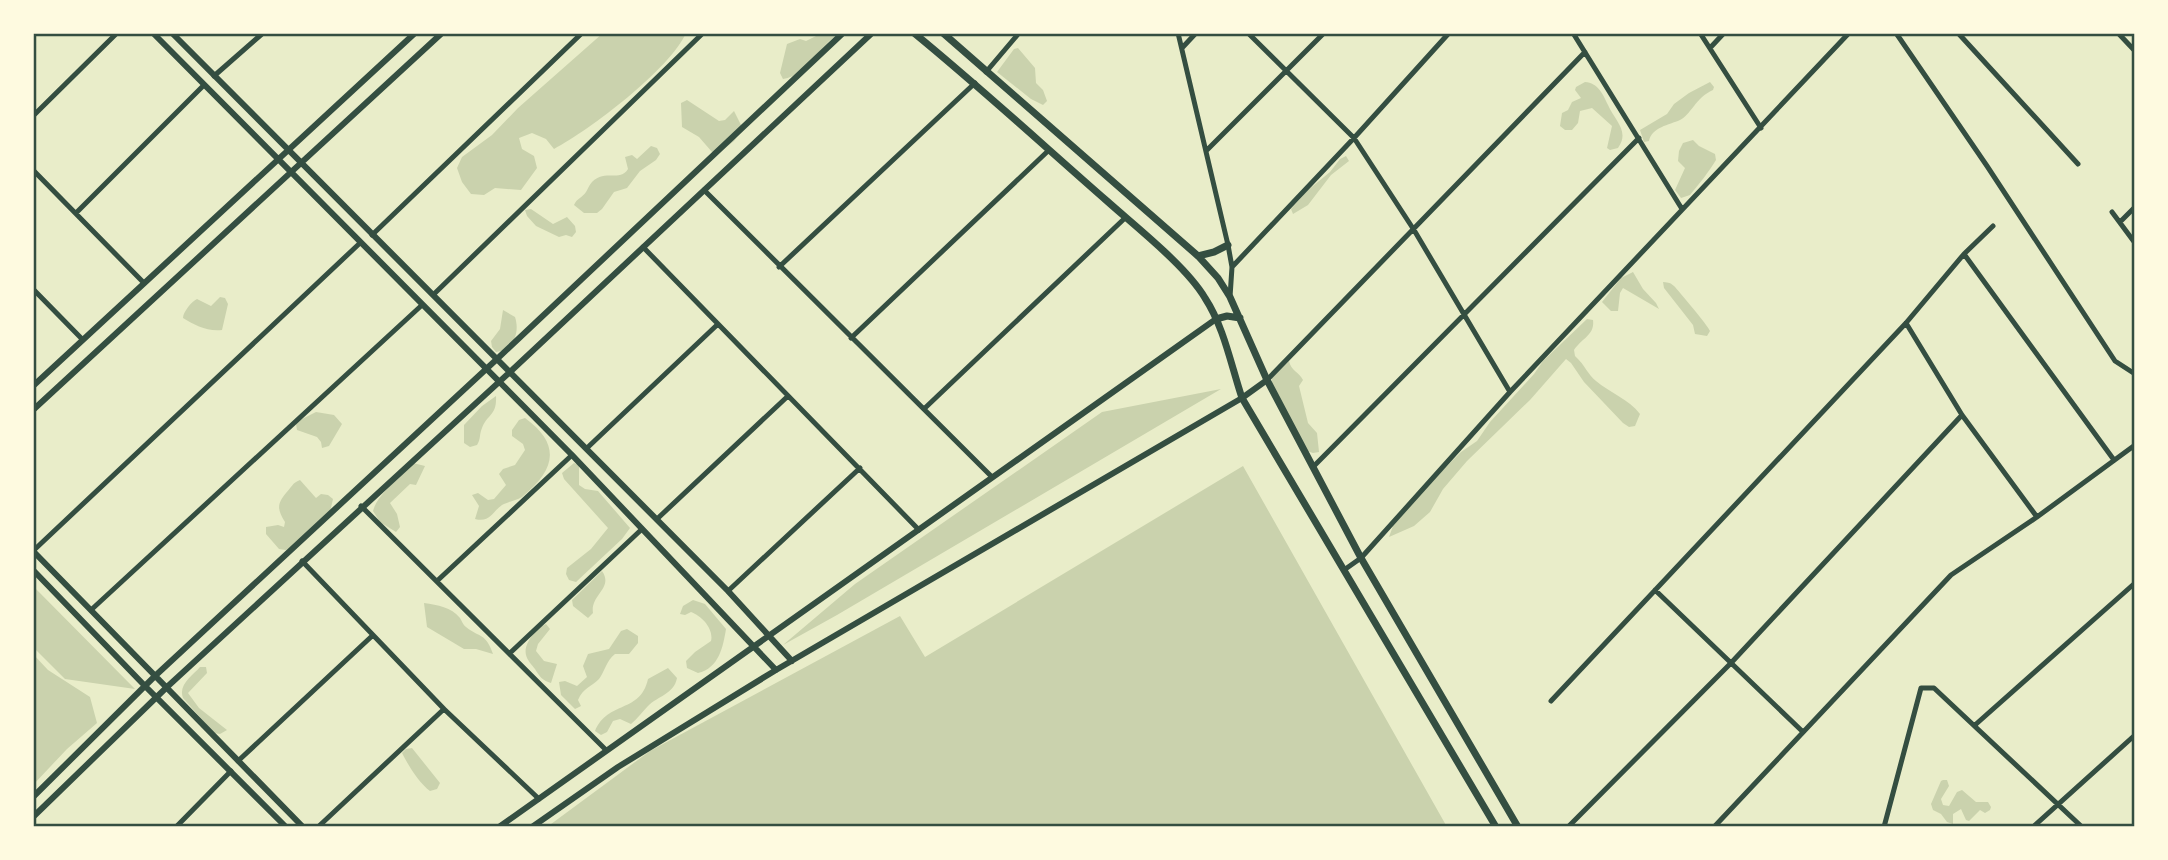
<svg xmlns="http://www.w3.org/2000/svg" width="2168" height="860" font-family="'PT Serif',serif">
  <rect width="100%" height="100%" fill="#e9edc9"/>
  <path fill="#cad2ad" d="M603 33H686C670 69 590 130 554 149L546 139 532 133 519 138 522 149 534 156 537 168 521 190 495 188 484 195 471 194 462 182 457 168 462 157 492 135 518 108Z
    M841 33C817 45 810 75 783 79L780 73 787 44 800 39 806 41 818 35Z
    M1018 48 1035 68 1036 83 1043 90 1047 101 1043 105 1031 99 997 72 1014 49Z
    M1585 82C1598 83 1603 94 1608 105 1615 121 1630 131 1618 148L1610 150 1607 148 1612 126 1592 108 1580 111 1578 123 1572 130H1565L1560 126 1562 113 1568 110 1572 102 1581 98 1575 90 1576 87Z
    M1710 82 1714 87 1713 90C1696 97 1690 116 1680 120 1669 125 1652 127 1649 141L1644 142 1640 130 1667 114 1674 104 1689 93Z
    M687 100 719 121 725 120 734 111 743 129 734 141 719 153 712 152 699 137 682 127 681 103Z
    M1693 140 1699 146 1715 154 1716 160C1708 173 1700 183 1690 195L1681 198 1675 190 1685 168 1678 161 1679 151 1683 143Z
    M651 146 657 148 660 154 656 160 640 171 627 188 614 192 602 209 597 213H584L574 205C577 198 582 198 586 192 588 189 589 185 592 182 605 169 620 182 628 169L625 157 632 155 637 159Z
    M1346 156 1349 161 1331 175 1308 205 1293 214 1291 209 1308 190 1330 172 1340 159Z
    M531 209 553 224 567 217 575 226 576 232 572 237 566 235 559 237 536 226 527 216 525 210Z
    M1633 272 1643 289 1656 303 1659 309 1623 288 1620 293 1618 311H1611L1602 302 1621 278Z
    M1663 282C1670 283 1669 282 1674 286 1678 290 1709 327 1710 331L1707 336 1695 334 1693 325 1664 288Z
    M220 297 225 298 228 304 222 330C208 332 194 325 183 318 183 312 192 301 197 299L211 306Z
    M503 310 515 317C520 332 514 350 496 352L492 347 491 341 500 329Z
    M1587 319 1593 320C1595 335 1582 338 1574 350L1575 356C1585 365 1588 375 1596 381 1610 393 1629 399 1640 414L1635 426 1629 427 1623 423 1584 382 1571 363 1566 359 1530 400 1467 461 1443 489 1430 512 1414 526 1389 537 1393 526 1432 481 1461 452 1477 441 1490 422 1534 374 1543 361Z
    M1289 361C1291 371 1299 372 1303 380L1299 386 1308 423 1317 433 1319 452 1313 453 1307 451 1272 385V378Z
    M1221 389 837 615 783 645 855 584 1102 412Z
    M496 396C497 416 487 414 482 428 479 435 481 439 477 445L470 447 464 443V425L482 406Z
    M316 412 334 415 342 424 329 446 322 448 321 442 317 437 297 430 296 424 300 420Z
    M525 418C562 445 555 470 522 497 516 501 509 501 502 505 492 512 490 523 475 519L479 506 472 495 478 493 488 500 494 499 506 485 499 474 503 469 515 465 525 450 523 444 512 436V430L519 420Z
    M413 463 425 466 416 485 410 484 390 503 397 514 400 527 396 532 380 522 373 511C379 491 401 479 413 463Z
    M574 463 579 465V485L585 489 598 491 630 528 622 539 576 582 569 580 566 574 567 568 591 549 608 528 564 479 562 473Z
    M1243 466 1447 827H547L650 751 900 616 925 657Z
    M300 480 316 498 321 494 328 495 333 499 330 512 292 546 286 550 279 549 266 534V527L278 525 284 527 285 522C277 509 277 504 286 493 292 487 292 483 300 480Z
    M602 571C614 588 590 595 593 613L588 618 573 606 572 600Z
    M33 586 135 689 65 679 33 647Z
    M693 600 705 604 726 629C723 647 719 668 698 673L687 668 686 661 695 652 711 641C714 629 702 616 691 612L685 615 680 614 683 606Z
    M424 603C438 605 451 607 460 618 462 621 463 625 466 627 480 638 486 633 493 654L476 649H464L427 627Z
    M546 624 550 629 538 644 536 651 544 661 557 664 551 683C543 681 539 676 535 669 532 665 527 660 526 655 523 643 537 628 546 624Z
    M627 629 638 636V643L629 654H615C606 661 605 671 599 679 591 687 583 688 578 700L581 706 575 709 561 695 559 682 565 681 577 686 587 677 583 666 588 654 609 649 621 631Z
    M33 654 48 670 90 697 97 723 67 749 33 785Z
    M200 667H206L207 673 188 693 199 708 227 730 220 734 214 733 183 698C178 685 192 676 200 667Z
    M668 668 677 678C674 694 658 696 648 706 642 712 637 719 631 724L620 719 613 721 607 732 601 735 595 731C608 700 640 714 648 679Z
    M412 748 440 783 437 789 430 791C419 783 408 765 402 753L406 749Z
    M1943 780H1947L1949 786 1941 799 1943 805 1949 806 1957 792 1962 790 1976 802H1988L1991 807 1990 810 1985 813 1980 810 1969 821 1966 820 1961 809 1953 814V824L1947 822 1941 814 1933 810 1931 804 1941 781Z"/>
  <g fill="none" stroke-linecap="round" stroke-linejoin="round">
    <path stroke="#344e41" stroke-width="5" d="M1178 33 1228 245 1232 267 1230 297
      M1248 33 1354 138 1414 230 1510 392
      M1573 33 1682 209
      M1700 33 1761 128
      M1896 33 1987 166 2115 361 2135 374
      M1958 33 2078 164
      M2118 33 2135 51
      M1182 48 1196 33
      M1710 48 1724 33
      M986 72 1019 33
      M214 76 263 33
      M33 116 117 33
      M1206 151 1324 33
      M33 170 143 282
      M704 190 992 477
      M2112 212 2135 243
      M76 213 204 85
      M2120 222 2135 207
      M372 235 582 33
      M643 247 919 530
      M1964 254 2114 460
      M779 267 975 83
      M1232 267 1354 138 1449 33
      M33 289 82 339
      M434 294 703 33
      M1906 323 1962 415 2037 517
      M851 338 1049 150
      M1267 380 1585 52
      M925 408 1125 218
      M587 448 718 324
      M1313 467 1639 138
      M361 506 606 750
      M657 519 788 396
      M33 551 360 243
      M302 561 444 709 539 799
      M1344 570 1361 558 1510 392 1849 33
      M437 581 572 455
      M1655 590 1802 731
      M728 591 860 468
      M91 610 422 305
      M510 653 642 529
      M1551 701 1906 323 1964 254 1993 226
      M1975 725 2135 583
      M238 761 372 636
      M176 827 231 771
      M318 827 444 709
      M1568 827 1731 663 1962 415
      M1714 827 1951 575 2037 517 2135 445
      M1884 827 1921 688H1934L2082 827
      M2033 827 2135 735"/>
    <path stroke="#344e41" stroke-width="6" d="M153 33 572 455 776 670
      M172 33 728 591 792 661
      M33 386 415 33
      M33 410 442 33
      M33 551 303 827
      M33 570 145 686 286 827
      M33 797 155 676 497 359 843 33
      M33 817 167 687 510 372 872 33
      M499 827 1216 319
      M532 827 618 767 776 670 1242 398 1267 380"/>
    <path stroke="#344e41" stroke-width="7" d="M914 33C980 87 1043 145 1107 201 1136 227 1186 266 1205 298 1224 327 1231 365 1242 398L1496 827
      M943 33 1198 256 1218 278 1230 297 1267 380 1361 558 1518 827
      M1198 256 1214 252 1228 245
      M1216 319 1227 316 1240 318"/>
  </g>
  <rect width="2168" height="860" fill="none" stroke="#fefae0" stroke-width="70"/>
  <rect x="35" y="35" width="2098" height="790" fill="none" stroke="#344e41" stroke-width="2.5"/>
</svg>
